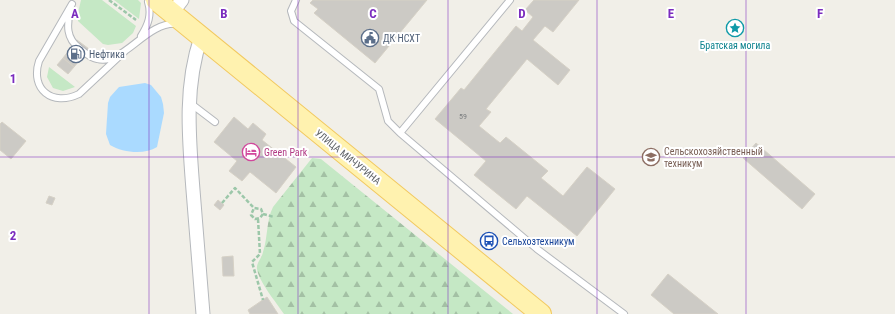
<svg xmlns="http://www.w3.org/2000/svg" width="895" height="314" font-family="'Roboto Condensed',sans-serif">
  <defs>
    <pattern id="forest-firs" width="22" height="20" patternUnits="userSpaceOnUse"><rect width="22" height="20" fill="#c5e8c5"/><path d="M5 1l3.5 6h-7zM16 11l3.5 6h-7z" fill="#a3c0a4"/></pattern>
  </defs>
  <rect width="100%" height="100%" fill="#f1efe8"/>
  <path fill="#c5e8c5" d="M81 0H102L136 26 133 33 122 43 108 45 103 44 78 21V13Z
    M114 0H138L141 3 139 19Z
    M49 67 75 87 63 91 53 88 47 77Z"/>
  <path fill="url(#forest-firs)" d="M312 158 321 159 513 314H284C276 302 259 282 257 269 256 263 262 258 263 252 268 237 266 221 273 207Z"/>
  <path fill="#aadaff" d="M145 83 151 85 161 97 163 104 164 113 157 147C145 155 123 153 110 145L106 134 108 103 110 97 119 87Z"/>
  <path fill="#cccac5" stroke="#d6d1c6" d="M313 0H427L375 63 314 13 318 9 310 3Z
    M534 0H579L553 32 545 26 533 40 570 70 558 85 527 59 486 109 491 112 479 126 500 143 506 137 548 171 541 178 563 196 587 167 615 189 577 236 527 196 516 209 474 175 486 161 435 119 461 88 464 90 516 26 522 31 533 17 525 10Z
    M77 40 89 49 74 67 63 58Z
    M63 58 74 67 68 74 57 65Z
    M234 117 248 129 253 123 266 134 262 140 296 167 276 193 250 172 242 181 229 171 237 161 214 142Z
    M2 122 26 141 11 159 0 150V124Z
    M756 143 815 194 802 209 743 158Z
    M49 196 55 198 52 205 46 203Z
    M218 200 224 205 220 210 214 205Z
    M233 256 234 276H223L222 257Z
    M668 274 718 314H674L651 295Z
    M267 297 278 314H250L248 310Z"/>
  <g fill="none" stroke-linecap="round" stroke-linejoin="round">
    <defs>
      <path id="service" d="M296 0 291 11 294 21 379 89 388 121 400 133 537 249 624 314
        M72 4 39 61C30 89 52 107 79 94L125 51
        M70 11C67 25 66 38 79 48 84 52 90 58 97 59 124 66 146 21 177 24
        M141 36C148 25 152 15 148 2
        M190 103 215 122
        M400 133 510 0"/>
      <path id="minor" d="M172 13 182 0
        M201 37C184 87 189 138 193 190 196 231 200 273 203 314"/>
      <path id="primary" d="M156 0 541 314"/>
    </defs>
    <use href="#service" stroke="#b5b8bc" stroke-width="8"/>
    <use href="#minor" stroke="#b5b8bc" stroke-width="15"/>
    <use href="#primary" stroke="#f2c960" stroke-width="22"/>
    <path stroke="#9cc7a9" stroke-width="2.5" stroke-dasharray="4 2" stroke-linecap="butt" d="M109 0 136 20
      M222 203 235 188 254 208 261 209 263 214 260 218 255 219 251 215 254 208
      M263 214 274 217
      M258 219 260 254 252 262 263 300"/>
    <use href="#service" stroke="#fff" stroke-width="6"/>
    <use href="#minor" stroke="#fff" stroke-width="13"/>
    <use href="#primary" stroke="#fff2af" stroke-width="20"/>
  </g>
  <path fill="none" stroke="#7b2cbf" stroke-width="1" stroke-opacity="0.55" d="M149 0V314M298 0V314M448 0V314M597 0V314M746 0V314M0 157H895"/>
  <defs>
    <symbol id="sight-ring" viewBox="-11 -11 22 22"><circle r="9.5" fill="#fff" stroke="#0f9aa8" stroke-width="1.5"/><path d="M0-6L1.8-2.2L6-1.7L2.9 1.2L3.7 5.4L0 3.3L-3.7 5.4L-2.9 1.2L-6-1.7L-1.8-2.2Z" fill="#0f9aa8"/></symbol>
    <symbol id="civic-ring" viewBox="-11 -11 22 22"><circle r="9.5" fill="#fff" stroke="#5c6f8a" stroke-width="1.5"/><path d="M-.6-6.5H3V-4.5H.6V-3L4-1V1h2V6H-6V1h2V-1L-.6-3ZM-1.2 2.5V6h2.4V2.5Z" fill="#5c6f8a"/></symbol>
    <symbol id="fuel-ring" viewBox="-11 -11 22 22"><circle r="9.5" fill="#fff" stroke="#5c6f8a" stroke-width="1.5"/><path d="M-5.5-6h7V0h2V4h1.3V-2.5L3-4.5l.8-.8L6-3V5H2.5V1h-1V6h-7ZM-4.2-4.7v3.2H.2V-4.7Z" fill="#5c6f8a"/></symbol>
    <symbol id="hotel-ring" viewBox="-11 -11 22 22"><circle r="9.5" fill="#fff" stroke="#d1479c" stroke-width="1.5"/><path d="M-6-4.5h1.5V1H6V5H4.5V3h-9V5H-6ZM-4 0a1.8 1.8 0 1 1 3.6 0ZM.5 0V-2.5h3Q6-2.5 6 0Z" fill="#d1479c"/></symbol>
    <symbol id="university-ring" viewBox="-11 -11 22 22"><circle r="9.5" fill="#fff" stroke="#8d6e63" stroke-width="1.5"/><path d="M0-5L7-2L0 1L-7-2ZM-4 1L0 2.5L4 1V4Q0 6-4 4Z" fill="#8d6e63"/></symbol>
    <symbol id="bus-ring" viewBox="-11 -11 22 22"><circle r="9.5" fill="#fff" stroke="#1a4fb4" stroke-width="1.5"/><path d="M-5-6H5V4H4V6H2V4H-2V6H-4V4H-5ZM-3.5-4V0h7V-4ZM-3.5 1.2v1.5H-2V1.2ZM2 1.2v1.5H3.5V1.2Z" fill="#1a4fb4"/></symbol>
  </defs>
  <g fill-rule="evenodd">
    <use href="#sight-ring" x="725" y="18" width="20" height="20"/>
    <use href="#civic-ring" x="360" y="28" width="20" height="20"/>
    <use href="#fuel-ring" x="66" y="44" width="20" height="20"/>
    <use href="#hotel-ring" x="241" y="142" width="20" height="20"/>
    <use href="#university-ring" x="641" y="147" width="20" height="20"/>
    <use href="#bus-ring" x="479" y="231" width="20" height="20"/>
  </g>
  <g text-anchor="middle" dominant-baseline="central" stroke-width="4" stroke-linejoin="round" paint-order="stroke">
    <g font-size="8" fill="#7a7d7f">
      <text x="463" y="116">59</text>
    </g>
    <g font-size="10" fill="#4e5e75" stroke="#fff" text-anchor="start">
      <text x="383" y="38">ДК НСХТ</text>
      <text x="89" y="54">Нефтика</text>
    </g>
    <g font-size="10" fill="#0d838f" stroke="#fff">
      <text x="735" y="45">Братская могила</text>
    </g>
    <g font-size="10" fill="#785e54" stroke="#fff" text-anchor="start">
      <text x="664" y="151">Сельскохозяйственный<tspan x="664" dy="12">техникум</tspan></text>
    </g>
    <g font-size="10" fill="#b23c85" stroke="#fff" text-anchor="start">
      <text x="264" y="152">Green Park</text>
    </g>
    <g font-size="10" fill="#5f6368" stroke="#fff">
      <text transform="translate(348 157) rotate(39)">УЛИЦА МИЧУРИНА</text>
    </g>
    <g font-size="10" fill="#164399" stroke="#fff" text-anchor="start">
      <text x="502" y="241">Сельхозтехникум</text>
    </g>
  </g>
  <g font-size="13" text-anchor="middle" font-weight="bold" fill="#7b2cbf" stroke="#fff" stroke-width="4" stroke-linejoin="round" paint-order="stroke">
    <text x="75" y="18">A</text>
    <text x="224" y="18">B</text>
    <text x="373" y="18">C</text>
    <text x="522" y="18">D</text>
    <text x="671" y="18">E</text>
    <text x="820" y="18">F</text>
    <text x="13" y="83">1</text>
    <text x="13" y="240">2</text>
  </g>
</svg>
